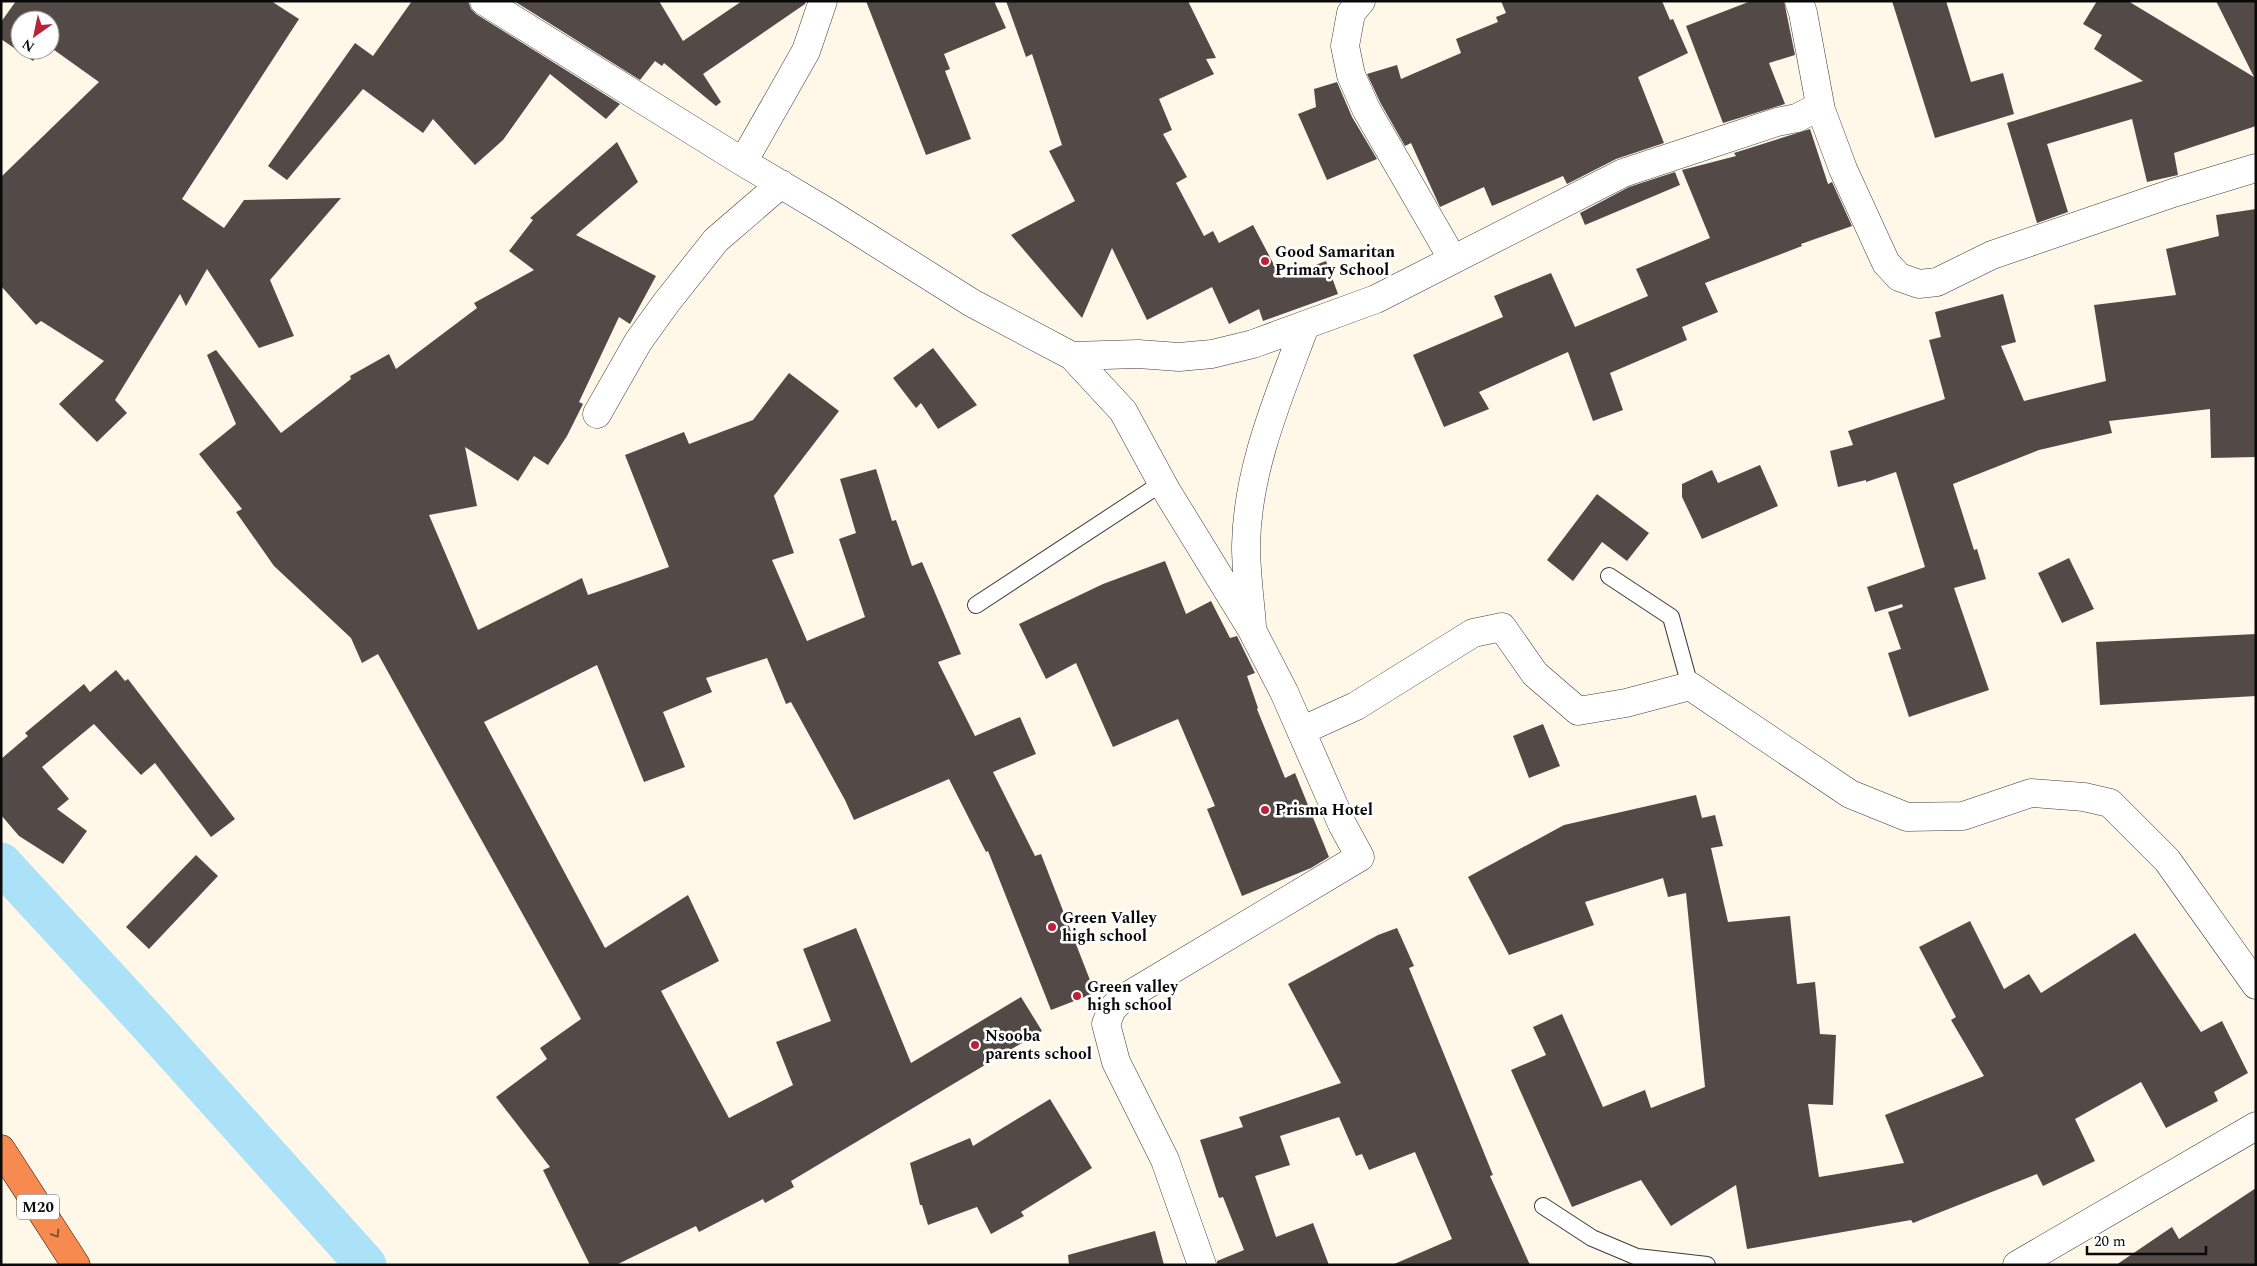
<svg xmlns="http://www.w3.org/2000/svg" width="2257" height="1266" font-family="Spectral,serif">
  <rect width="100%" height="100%" fill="#fff8e8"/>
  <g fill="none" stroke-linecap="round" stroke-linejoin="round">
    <path stroke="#ace2f7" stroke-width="41" d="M1 863 155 1030 366 1265"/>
  </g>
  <path fill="#534a47" d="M16 1H271L299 19 182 199 224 228 244 200 341 198 270 280 294 336 259 348 207 269 186 306 180 294 115 400 127 413 97 442 59 404 104 361 41 321 36 325 1 286V177L99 82 50 47V20H20V50H41L33 61 1 39V22Z
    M412 1H468L471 9 476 14 620 104 606 119 550 74 503 140 475 165 433 119 423 133 363 89 287 180 268 166 355 43 373 56Z
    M514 1H659L683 41 742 1H806L805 4 703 74 721 102 716 106 664 63 662 66 655 61 640 80Z
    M866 1H994L1006 28 944 54 950 69 945 71 971 139 926 155Z
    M1006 1H1188L1216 58 1206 59 1214 74 1159 99 1172 130 1163 134 1187 177 1176 183 1204 236 1213 231 1219 243 1253 225 1281 278 1326 261 1338 294 1263 321 1259 309 1229 324 1212 287 1147 320 1112 248 1082 318 1011 235 1075 201 1049 151 1062 145 1032 54 1026 57Z
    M1501 1H1662L1670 20 1673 19 1688 53 1638 77 1664 143 1616 159 1567 184 1563 176 1492 206 1484 187 1440 207 1411 143 1405 146 1380 102 1367 74 1397 65 1401 79 1461 53 1456 39 1498 22 1496 17 1506 13Z
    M1751 1H1784L1795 55 1769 63 1785 104 1723 123 1686 26Z
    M1892 1H1946L1971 82 2003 73 2014 114 1935 138Z
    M2097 1H2128L2254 77 2216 1H2256V126L2174 153 2178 175 2147 182 2132 119 2047 144 2068 212 2037 223 2007 123 2143 81 2094 49 2102 35 2083 24Z
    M1337 82 1352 117 1377 159 1327 180 1298 114 1316 107 1314 89Z
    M1810 129 1828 184 1832 182 1852 226 1801 244 1802 246 1705 283 1718 312 1682 327 1687 340 1610 373 1623 410 1593 421 1568 352 1479 392 1489 409 1444 427 1413 355 1503 317 1494 296 1551 273 1575 327 1648 296 1636 269 1710 238 1682 170 1736 156 1734 153Z
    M617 142 638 182 576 235 656 276 630 324 619 317 579 402 583 404 567 436 548 465 534 456 518 481 465 447 477 506 429 515 478 630 582 578 588 595 669 567 625 455 684 432 689 444 753 420 789 373 839 411 773 497 774 496 794 553 772 560 807 641 865 617 839 539 856 533 840 479 876 469 892 521 896 520 912 566 922 562 961 654 938 662 975 736 1020 717 1036 754 993 772 1035 856 1041 854 1095 993 1051 1010 988 851 986 852 949 779 854 820 845 800 791 702 786 704 767 658 706 678 712 692 663 712 685 767 644 782 597 665 484 722 605 948 688 895 719 961 661 991 729 1118 793 1085 776 1042 831 1021 803 949 856 928 911 1063 1021 997 1042 1031 791 1181 794 1187 765 1203 763 1199 699 1232 696 1226 616 1265H590L543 1170 550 1167 496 1097 547 1059 540 1048 581 1019 378 654 362 663 351 638 274 566 236 512 242 509 199 454 236 424 207 355 216 350 281 433 351 379 350 376 389 354 396 369 477 308 474 303 534 270 509 251 533 220 530 218Z
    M1675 172 1680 185 1585 225 1580 213 1629 187Z
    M2256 209V457L2211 458 2210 409 2109 421 2112 433 2039 450 1953 484 1974 550 1977 549 1986 579 1954 588 1989 690 1909 717 1888 653 1901 649 1888 612 1903 607 1902 604 1875 612 1867 587 1925 567 1896 472 1866 482V480L1838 487 1830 451 1853 445 1848 431 1945 399 1929 340 1941 337 1935 312 2003 294 2016 342 2001 346 2024 401 2106 381 2094 305 2176 295 2166 249 2219 236 2216 215Z
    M933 348 977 405 938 429 921 403 916 408 893 378Z
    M1760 465 1778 506 1702 539 1682 497V484L1712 470 1718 483Z
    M1597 494 1649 533 1627 561 1602 542 1573 581 1547 560Z
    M2069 558 2094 609 2062 623 2038 573Z
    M1165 561 1186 614 1211 601 1230 638 1237 636 1255 673 1247 676 1258 708 1257 709 1285 778 1295 773 1329 857 1311 868 1242 896 1207 809 1215 806 1178 719 1113 747 1076 663 1046 679 1019 624 1103 584Z
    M2256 634V696L2100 705 2096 642Z
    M116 670 125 681 128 679 235 819 211 837 155 763 141 775 94 724 42 767 69 799 57 809 87 831 63 864 19 836 1 815V759L28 736 25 733 84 684 90 692Z
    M1543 724 1560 766 1529 778 1513 736Z
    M1696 795 1702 818 1715 815 1723 846 1711 848 1728 922 1790 916 1797 984 1815 982 1820 1034 1836 1035 1833 1105 1808 1104 1819 1177 1904 1163 1885 1115 1984 1076 1951 1020 1956 1017 1919 947 1970 921 2004 989 2029 974 2041 993 2135 933 2201 1032 2222 1021 2248 1073 2214 1092 2218 1101 2166 1128 2141 1082 2075 1119 2095 1161 2043 1186 2037 1174 1913 1223 1911 1220 1747 1249 1736 1185 1671 1226 1641 1180 1572 1207 1511 1070 1546 1055 1533 1027 1562 1014 1603 1107 1645 1090 1651 1108 1705 1087 1686 893 1668 897 1663 878 1585 902 1594 925 1509 955 1468 877 1564 825Z
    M196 855 218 876 149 949 126 927Z
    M1397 928 1414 966 1409 968 1493 1175 1490 1176 1530 1265H1392L1452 1239 1415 1152 1369 1170 1362 1154 1356 1156 1339 1117 1280 1136 1290 1165 1255 1176 1276 1237 1313 1223 1329 1265H1217V1261L1244 1250 1223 1197 1219 1198 1200 1140 1243 1127 1239 1117 1341 1083 1288 984 1378 935Z
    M1050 1099 1092 1168 1021 1212 1024 1216 991 1234 977 1207 928 1225 922 1205H920L910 1163 970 1138 973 1146Z
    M2256 1188V1265H2116L2172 1227 2179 1239Z
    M1155 1231 1164 1265H1069L1068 1255Z"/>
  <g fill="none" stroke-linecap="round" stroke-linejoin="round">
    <defs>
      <path id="service" d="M1609 576 1671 617 1690 686
        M976 605 1162 483
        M1543 1206 1592 1238 1637 1257 1707 1265"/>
      <path id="minor" d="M484 1 743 162 829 213 972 303 1072 356 1138 354 1179 357 1212 354 1253 344 1376 299 1623 173 1777 122 1797 118 1816 108 1821 110
        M1361 1 1351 13 1345 46 1351 75 1366 109 1452 258
        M1799 1 1803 13 1821 110 1843 169 1886 263 1899 277 1919 284 1937 282 1992 255 2173 193 2256 168
        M743 162 806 51 823 1
        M1072 356 1123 411 1166 490 1252 630 1284 692 1342 824 1360 857 1121 1000 1112 1009 1106 1024 1116 1062 1165 1160 1202 1265
        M597 414 638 342 666 303 716 240 781 184
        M1252 626C1250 599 1246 572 1246 546 1247 469 1279 396 1305 326
        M1301 731 1356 706 1473 633 1502 627 1535 674 1578 711 1626 703 1690 686 1850 794 1907 817 1963 816 2031 793 2084 797 2110 803 2167 860 2256 985"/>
      <path id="tertiary" d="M2017 1265 2256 1126"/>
      <path id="motorway" d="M1 1149 76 1265"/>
    </defs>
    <use href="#service" stroke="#3d3d3d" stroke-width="18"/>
    <use href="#minor" stroke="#3d3d3d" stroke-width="29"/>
    <use href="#tertiary" stroke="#3d3d3d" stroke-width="29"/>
    <use href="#motorway" stroke="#1b1b1b" stroke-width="29"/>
    <use href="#service" stroke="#fff" stroke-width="16"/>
    <use href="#minor" stroke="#fff" stroke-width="28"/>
    <use href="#tertiary" stroke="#fff" stroke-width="28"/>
    <use href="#motorway" stroke="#f78a4e" stroke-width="28"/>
  </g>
  <defs><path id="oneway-chevron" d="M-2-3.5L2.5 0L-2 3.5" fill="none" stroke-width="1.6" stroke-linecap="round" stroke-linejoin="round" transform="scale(1.25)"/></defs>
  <use stroke="#8c502f" href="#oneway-chevron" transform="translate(56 1234) rotate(57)"/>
  <g fill="#bb2138" stroke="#fff" stroke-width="2">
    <circle cx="1265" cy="261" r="5"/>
    <circle cx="1265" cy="810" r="5"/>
    <circle cx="1052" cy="927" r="5"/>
    <circle cx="1077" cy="996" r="5"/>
    <circle cx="975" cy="1045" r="5"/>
  </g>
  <g text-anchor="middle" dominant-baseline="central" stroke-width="5" stroke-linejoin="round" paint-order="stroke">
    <rect fill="#fff" stroke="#545454" stroke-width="1" x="17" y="1194.5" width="42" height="25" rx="4"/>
    <g font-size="15" font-weight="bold" fill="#0a0a0a">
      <text x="38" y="1207">M20</text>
    </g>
    <g font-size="16" font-weight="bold" fill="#0a0a0a" stroke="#fff" text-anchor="start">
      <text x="1275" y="252">Good Samaritan<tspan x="1275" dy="18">Primary School</tspan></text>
      <text x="1275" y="810">Prisma Hotel</text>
      <text x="1062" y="918">Green Valley<tspan x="1062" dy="18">high school</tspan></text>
      <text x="1087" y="987">Green valley<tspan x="1087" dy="18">high school</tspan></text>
      <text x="985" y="1036">Nsooba<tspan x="985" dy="18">parents school</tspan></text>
    </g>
  </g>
  <rect width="2257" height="1266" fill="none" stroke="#0a0a0a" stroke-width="5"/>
  <g transform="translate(35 35) rotate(213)"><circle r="24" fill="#ffffff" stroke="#9d9d9d"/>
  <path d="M0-4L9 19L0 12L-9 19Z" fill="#bb2138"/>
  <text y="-8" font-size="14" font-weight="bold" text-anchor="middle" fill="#0a0a0a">N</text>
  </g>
  <path d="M2087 1246v8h119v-8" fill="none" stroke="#0a0a0a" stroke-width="2.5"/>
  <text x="2094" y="1246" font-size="15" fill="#0a0a0a" stroke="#ffffff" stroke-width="4" paint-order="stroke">20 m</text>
</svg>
